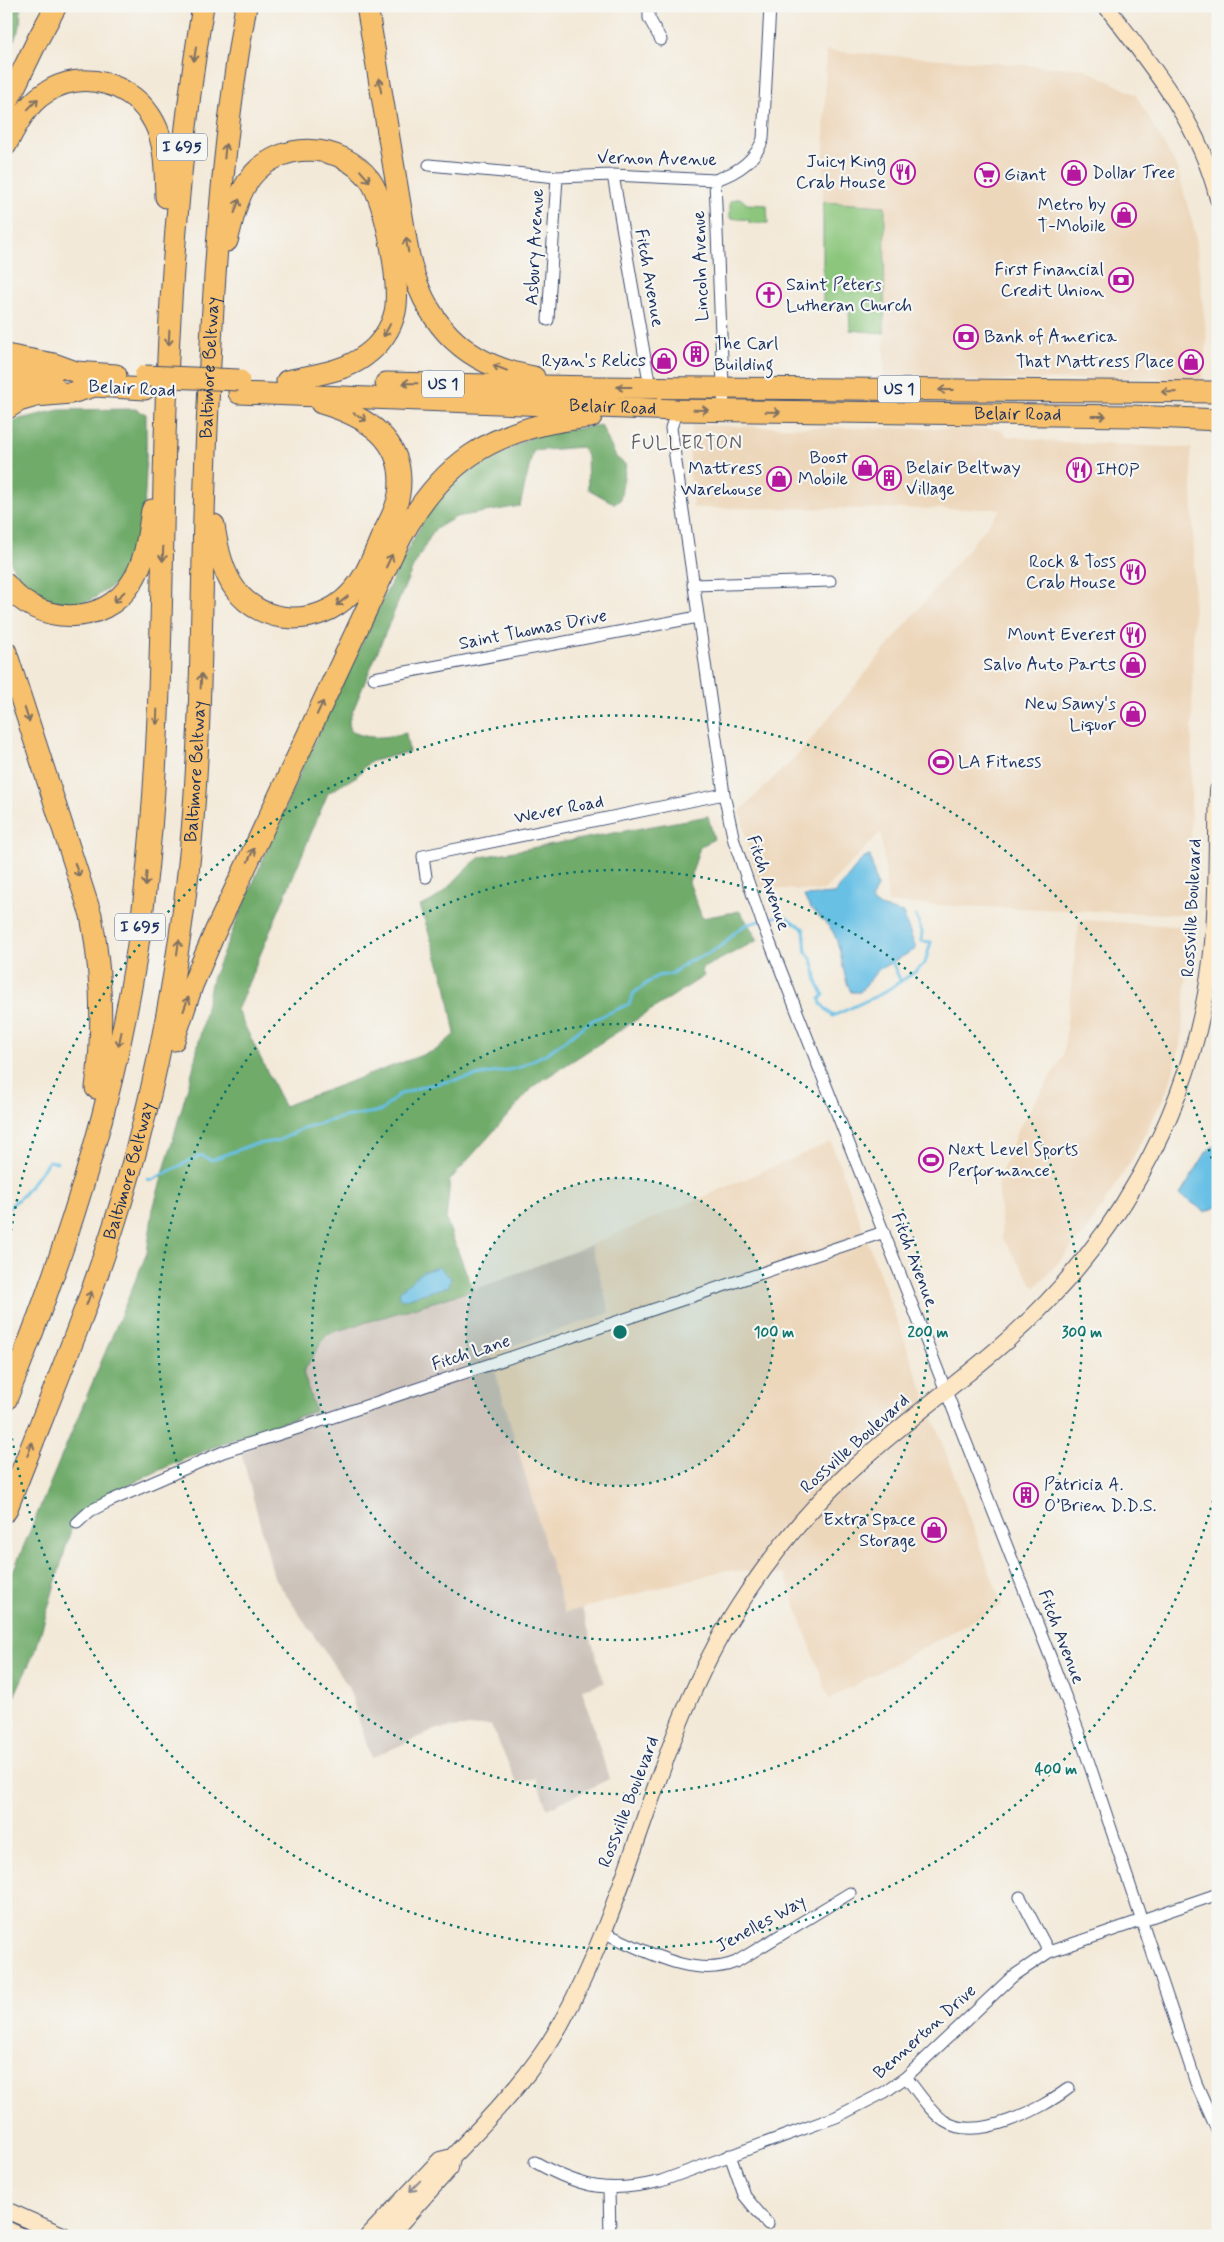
<svg xmlns="http://www.w3.org/2000/svg" width="1224" height="2242" font-family="Mynerve,sans-serif">
  <rect width="100%" height="100%" fill="#f6f6f2"/>
  <filter id="ink" filterUnits="userSpaceOnUse"><feTurbulence type="fractalNoise" baseFrequency=".02" numOctaves="2"/><feDisplacementMap in="SourceGraphic" scale="10" xChannelSelector="R" yChannelSelector="G"/><feConvolveMatrix kernelMatrix="1 2 1 2 8 2 1 2 1" color-interpolation-filters="sRGB"/></filter>
  <filter id="wash" filterUnits="userSpaceOnUse"><feTurbulence type="fractalNoise" baseFrequency=".0096" numOctaves="4" result="noise"/><feDisplacementMap in="SourceGraphic" scale="20" xChannelSelector="R" yChannelSelector="G"/><feGaussianBlur stdDeviation="1.12" result="paint"/><feColorMatrix in="noise" values="0 0 0 0 0 0 0 0 0 0 0 0 0 0 0 0 0 1.4 0 .05"/><feComposite in="paint" operator="in"/></filter>
  <g filter="url(#wash)">
    <rect width="100%" height="100%" fill="#f3e9d8"/>
    <path fill="#edd7bb" d="M826 51 1085 69 1136 95 1177 168 1195 232 1207 341 1202 378 1197 381 1152 378 884 382 885 206 823 202Z
      M692 424 759 427 1000 429 1007 436 1058 442 1191 448 1194 560 1190 915 888 903 881 832 823 891 761 888 748 848 740 811 802 750 1001 509 693 508 689 466Z
      M1079 920 1190 927 1182 1037 1169 1086 1134 1156 1085 1233 1035 1288 1002 1238 998 1182 1018 1129 1063 1056Z
      M831 1142 1002 1605 829 1699 785 1575 726 1570 565 1613 490 1353 610 1313 591 1245Z"/>
    <path fill="#ccc2b9" d="M591 1245 610 1313 490 1353 565 1613 582 1608 604 1683 582 1689 609 1779 547 1809 536 1778 517 1783 491 1725 438 1729 371 1758 348 1686 274 1577 237 1437 315 1411 303 1372 327 1334 473 1290Z"/>
    <path fill="#8bc67b" stroke="#537a6c" d="M740 198 747 204 767 205 768 223H749V220L730 218V201Z
      M823 202 885 206 884 333 850 330 849 309 823 308Z"/>
    <path fill="#70ab6b" stroke="#466d64" d="M6 6H21L20 27 6 57Z
      M135 409 146 414C146 455 150 547 122 578 116 585 107 589 100 594 91 602 69 609 57 604 30 592 16 580 6 551V428L15 420 59 410Z
      M601 425 616 457 626 465 620 500 615 504 588 489 587 456 582 447 533 451 520 506 456 517 434 530 412 569 349 720 350 730C368 741 386 737 406 733L409 752 369 762 357 776 328 793 237 1010 284 1106 436 1050 455 1034 446 985 420 906C446 898 459 871 481 857L708 816 714 839 700 847 689 882 702 918 740 911 758 940 701 969 704 976 535 1085 450 1180 446 1220 473 1290 327 1334 303 1372 315 1411C232 1439 148 1469 75 1516L36 1649 6 1714V1588L147 1253 153 1209 193 1069 212 979 305 761 399 566 429 510 462 476 535 435Z"/>
    <path fill="#68c0e5" stroke="#4278a2" d="M870 856 877 887 871 900 880 907 903 913 916 949 878 970 860 992H851C841 973 843 951 833 932 825 919 809 911 804 896L834 894 864 857Z
      M1218 1143V1206L1206 1212 1180 1195 1207 1151Z
      M439 1267 451 1278 449 1286 402 1300 399 1297 400 1291 422 1272Z"/>
    <g fill="none" stroke-linecap="round" stroke-linejoin="round">
      <path stroke="#68c0e5" stroke-width="3" d="M891 959 900 980
        M147 1179 152 1180 201 1155 211 1160 251 1145 278 1141 303 1128 343 1117 381 1111 398 1095 424 1086 518 1068 549 1052 591 1021 629 1004 634 993 657 976 671 974 689 961 707 954 724 944 734 933 745 925 782 915 804 929 806 952C820 966 811 979 824 995L820 999 821 1004 833 1016 881 994 915 972 925 963 931 942 921 941 922 932 916 916
        M6 1210 23 1195 49 1161 57 1162"/>
    </g>
  </g>
  <g filter="url(#ink)">
    <g fill="none" stroke-linecap="round" stroke-linejoin="round">
      <defs>
        <path id="street" d="M649 6V18L661 40
          M429 165 557 177 613 175 715 180C737 173 755 161 763 139L770 6
          M613 175 650 387
          M715 180 724 411
          M548 320 557 177
          M677 410 671 428 724 794 734 841 763 925 1050 1656 1078 1730 1196 2083 1218 2132
          M693 585 830 581
          M374 678 698 617
          M426 877 423 856 724 794
          M77 1523 90 1511 110 1501 223 1452 330 1418 884 1232
          M1020 1897 1049 1952
          M602 1932C643 1949 692 1980 736 1962L850 1893
          M906 2077C918 2092 929 2110 944 2121 977 2143 1042 2109 1069 2088
          M730 2155 744 2195 768 2224
          M535 2162C581 2188 610 2194 661 2181L836 2117 885 2092 906 2077 1012 1977 1049 1952 1218 1894
          M609 2189 610 2236"/>
        <path id="secondary" d="M1106 6C1152 66 1200 124 1218 199
          M6 2210 65 2236
          M6 2229 21 2236
          M368 2236 440 2160 452 2157
          M389 2236 450 2168 452 2157C491 2116 532 2075 560 2025 634 1892 656 1735 738 1607 769 1559 805 1513 846 1475 893 1430 947 1392 996 1350 1113 1251 1192 1113 1211 961 1218 905 1216 847 1218 790"/>
        <path id="primary" d="M6 370 55 372
          M6 386H56"/>
        <g id="highway">
          <path d="M367 6 408 252C423 321 462 365 534 377"/>
          <path d="M6 105 38 39 56 6"/>
          <path d="M6 145C16 126 26 105 45 93 83 68 133 83 154 122 166 144 165 173 166 197"/>
          <path d="M227 241C233 219 237 195 251 177 281 140 341 142 370 180 386 202 401 285 395 312 391 329 380 345 366 355 345 372 312 375 287 381"/>
          <path d="M6 355 54 364 76 372 116 375"/>
          <path d="M386 383 599 387 1218 392"/>
          <path id="s1" d="M239 393 677 410 1133 416 1218 420"/>
          <path d="M6 409 19 401 36 396 71 393 95 386 145 389"/>
          <path d="M214 525C217 547 222 571 235 589 262 626 318 627 349 595 365 580 373 556 382 536 389 522 397 509 399 494 407 439 365 416 321 403"/>
          <path d="M6 584C36 625 104 628 132 582 146 560 148 535 152 510"/>
          <path d="M6 652 91 915C102 973 104 1029 96 1088"/>
          <path d="M174 1040 192 986 215 932 393 553C436 464 492 426 591 417"/>
          <path d="M6 1400C71 1240 124 1072 144 900 162 747 161 592 165 438 169 293 179 149 203 6"/>
          <path id="s2" d="M6 1511C43 1415 84 1320 115 1222 148 1119 170 1013 184 906 204 755 200 603 206 452 212 302 220 153 246 6"/>
        </g>
      </defs>
      <use href="#street" stroke="#3b4b70" stroke-width="13"/>
      <use href="#secondary" stroke="#3b4b70" stroke-width="18"/>
      <use href="#primary" stroke="#3b4b70" stroke-width="19"/>
      <use href="#highway" stroke="#3b4b70" stroke-width="23"/>
      <use href="#street" stroke="#fff" stroke-width="11"/>
      <use href="#secondary" stroke="#fce6c4" stroke-width="16"/>
      <use href="#primary" stroke="#f7c06c" stroke-width="18"/>
      <use href="#highway" stroke="#f7c06c" stroke-width="21"/>
      <defs>
        <path id="highway-bridge" d="M145 376 239 380"/>
      </defs>
      <use href="#highway-bridge" stroke="#3b4b70" stroke-width="23" stroke-linecap="butt"/>
      <use href="#highway-bridge" stroke="#f7c06c" stroke-width="21"/>
    </g>
    <defs><path id="oneway-shaft" d="M-6 0H5M1.5-3L5.5 0L1.5 3" fill="none" stroke-width="1.6" stroke-linecap="round" stroke-linejoin="round" transform="scale(1.25)"/></defs>
    <g stroke="#7e7064">
      <use href="#oneway-shaft" transform="translate(195 54) rotate(99)"/>
      <use href="#oneway-shaft" transform="translate(380 85) rotate(-99)"/>
      <use href="#oneway-shaft" transform="translate(33 104) rotate(-46)"/>
      <use href="#oneway-shaft" transform="translate(225 151) rotate(-85)"/>
      <use href="#oneway-shaft" transform="translate(365 176) rotate(49)"/>
      <use href="#oneway-shaft" transform="translate(237 206) rotate(-71)"/>
      <use href="#oneway-shaft" transform="translate(407 245) rotate(-100)"/>
      <use href="#oneway-shaft" transform="translate(387 330) rotate(118)"/>
      <use href="#oneway-shaft" transform="translate(169 338) rotate(93)"/>
      <use href="#oneway-shaft" transform="translate(500 368) rotate(-159)"/>
      <use href="#oneway-shaft" transform="translate(410 383) rotate(-179)"/>
      <use href="#oneway-shaft" transform="translate(624 387) rotate(-180)"/>
      <use href="#oneway-shaft" transform="translate(946 390) rotate(-180)"/>
      <use href="#oneway-shaft" transform="translate(1169 392) rotate(-179)"/>
      <use href="#oneway-shaft" transform="translate(701 410) rotate(1)"/>
      <use href="#oneway-shaft" transform="translate(773 412) rotate(1)"/>
      <use href="#oneway-shaft" transform="translate(1099 416)"/>
      <use href="#oneway-shaft" transform="translate(360 417) rotate(30)"/>
      <use href="#oneway-shaft" transform="translate(163 554) rotate(92)"/>
      <use href="#oneway-shaft" transform="translate(389 561) rotate(-65)"/>
      <use href="#oneway-shaft" transform="translate(119 597) rotate(136)"/>
      <use href="#oneway-shaft" transform="translate(342 601) rotate(142)"/>
      <use href="#oneway-shaft" transform="translate(201 681) rotate(-87)"/>
      <use href="#oneway-shaft" transform="translate(320 708) rotate(-65)"/>
      <use href="#oneway-shaft" transform="translate(27 715) rotate(72)"/>
      <use href="#oneway-shaft" transform="translate(157 717) rotate(92)"/>
      <use href="#oneway-shaft" transform="translate(251 855) rotate(-65)"/>
      <use href="#oneway-shaft" transform="translate(77 870) rotate(72)"/>
      <use href="#oneway-shaft" transform="translate(146 879) rotate(95)"/>
      <use href="#oneway-shaft" transform="translate(178 947) rotate(-82)"/>
      <use href="#oneway-shaft" transform="translate(186 1004) rotate(-70)"/>
      <use href="#oneway-shaft" transform="translate(120 1039) rotate(102)"/>
      <use href="#oneway-shaft" transform="translate(89 1298) rotate(-70)"/>
      <use href="#oneway-shaft" transform="translate(30 1449) rotate(-69)"/>
    </g>
    <use stroke="#8c8a91" href="#oneway-shaft" transform="translate(415 2186) rotate(134)"/>
  </g>
  <circle cx="620" cy="1332" r="154" fill="#0f766e" fill-opacity=".12"/>
  <g fill="none" stroke="#0f766e" stroke-width="2.5" stroke-dasharray="2.5 5">
    <circle cx="620" cy="1332" r="154"/>
    <circle cx="620" cy="1332" r="308"/>
    <circle cx="620" cy="1332" r="462"/>
    <path d="M1217 1486A617 617 0 0 1 6 1396M6 1268A617 617 0 0 1 1217 1178"/>
  </g>
  <defs>
    <symbol id="restaurant-ring" viewBox="-11 -11 22 22"><circle r="9.5" fill="#f6f6f2" stroke="#b5179e" stroke-width="1.5"/><path d="M-5-6h1v4h1v-4h1v4h1v-4h1v5L-1.5 .5V6h-2V.5L-5-1ZM5-6V6H3V1.5H1.5Q1.5-4 5-6Z" fill="#b5179e"/></symbol>
    <symbol id="shop-ring" viewBox="-11 -11 22 22"><circle r="9.5" fill="#f6f6f2" stroke="#b5179e" stroke-width="1.5"/><path d="M-5-2.5h2.3a2.7 3.5 0 0 1 5.4 0H5L5.5 6h-11ZM-1.5-2.5h3a1.5 2.3 0 0 0-3 0Z" fill="#b5179e"/></symbol>
    <symbol id="supermarket-ring" viewBox="-11 -11 22 22"><circle r="9.5" fill="#f6f6f2" stroke="#b5179e" stroke-width="1.5"/><path d="M-6-5.5h2.5l.6 2H6L4.5 2H-2.5L-4.4-4H-6ZM-1.5 3.2a1.3 1.3 0 1 0 .1 0ZM3 3.2a1.3 1.3 0 1 0 .1 0Z" fill="#b5179e"/></symbol>
    <symbol id="bank-ring" viewBox="-11 -11 22 22"><circle r="9.5" fill="#f6f6f2" stroke="#b5179e" stroke-width="1.5"/><path d="M-6-4H6V4H-6ZM0-2.3a2.3 2.3 0 1 0 0 4.6a2.3 2.3 0 1 0 0-4.6Z" fill="#b5179e"/></symbol>
    <symbol id="church-ring" viewBox="-11 -11 22 22"><circle r="9.5" fill="#f6f6f2" stroke="#b5179e" stroke-width="1.5"/><path d="M-1.2-6h2.4v3.5h3.3v2.4h-3.3V6h-2.4V-.1h-3.3v-2.4h3.3Z" fill="#b5179e"/></symbol>
    <symbol id="building-ring" viewBox="-11 -11 22 22"><circle r="9.5" fill="#f6f6f2" stroke="#b5179e" stroke-width="1.5"/><path d="M-4-6H4V6H1V3H-1V6H-4ZM-2.5-4.3h1.7v1.8h-1.7ZM.8-4.3h1.7v1.8H.8ZM-2.5-1h1.7V.8h-1.7ZM.8-1h1.7V.8H.8Z" fill="#b5179e"/></symbol>
    <symbol id="stadium-ring" viewBox="-11 -11 22 22"><circle r="9.5" fill="#f6f6f2" stroke="#b5179e" stroke-width="1.5"/><path d="M0-5a6.5 5 0 1 0 0 10a6.5 5 0 1 0 0-10ZM-3.5-1.8h7v3.6h-7Z" fill="#b5179e"/></symbol>
  </defs>
  <g fill-rule="evenodd">
    <use href="#restaurant-ring" x="889" y="158" width="28" height="28"/>
    <use href="#shop-ring" x="1060" y="159" width="28" height="28"/>
    <use href="#supermarket-ring" x="973" y="161" width="28" height="28"/>
    <use href="#shop-ring" x="1110" y="201" width="28" height="28"/>
    <use href="#bank-ring" x="1107" y="266" width="28" height="28"/>
    <use href="#church-ring" x="755" y="281" width="28" height="28"/>
    <use href="#bank-ring" x="952" y="323" width="28" height="28"/>
    <use href="#building-ring" x="682" y="340" width="28" height="28"/>
    <use href="#shop-ring" x="650" y="347" width="28" height="28"/>
    <use href="#shop-ring" x="1177" y="348" width="28" height="28"/>
    <use href="#shop-ring" x="851" y="454" width="28" height="28"/>
    <use href="#restaurant-ring" x="1065" y="456" width="28" height="28"/>
    <use href="#building-ring" x="875" y="464" width="28" height="28"/>
    <use href="#shop-ring" x="765" y="465" width="28" height="28"/>
    <use href="#restaurant-ring" x="1119" y="558" width="28" height="28"/>
    <use href="#restaurant-ring" x="1119" y="621" width="28" height="28"/>
    <use href="#shop-ring" x="1119" y="651" width="28" height="28"/>
    <use href="#shop-ring" x="1119" y="700" width="28" height="28"/>
    <use href="#stadium-ring" x="927" y="748" width="28" height="28"/>
    <use href="#stadium-ring" x="917" y="1146" width="28" height="28"/>
    <use href="#building-ring" x="1012" y="1481" width="28" height="28"/>
    <use href="#shop-ring" x="920" y="1516" width="28" height="28"/>
  </g>
  <g text-anchor="middle" dominant-baseline="central" stroke-width="4.5" stroke-linejoin="round" paint-order="stroke">
    <g fill="#f6f6f2" stroke="#5d6b8a" stroke-width="1">
      <rect x="157" y="133.5" width="50" height="27" rx="4"/>
      <rect x="422" y="370.5" width="42" height="27" rx="4"/>
      <rect x="878" y="375.5" width="42" height="27" rx="4"/>
      <rect x="115" y="913.5" width="50" height="27" rx="4"/>
    </g>
    <g font-size="16" font-weight="bold" fill="#1b2f5e">
      <text x="182" y="147">I 695</text>
      <text x="443" y="384">US 1</text>
      <text x="899" y="389">US 1</text>
      <text x="140" y="927">I 695</text>
    </g>
    <g font-size="18" fill="#1b2f5e" stroke="#f6f6f2">
      <text transform="translate(657 159) rotate(1)">Vernon Avenue</text>
      <text transform="translate(535 247) rotate(-87)">Asbury Avenue</text>
      <text transform="translate(701 266) rotate(-92)">Lincoln Avenue</text>
      <text transform="translate(649 278) rotate(80)">Fitch Avenue</text>
      <text stroke="none"><textPath href="#s2" startOffset="1172">Baltimore Beltway</textPath></text>
      <text transform="translate(132 389) rotate(3)">Belair Road</text>
      <text stroke="none"><textPath href="#s1" startOffset="374">Belair Road</textPath></text>
      <text stroke="none"><textPath href="#s1" startOffset="779">Belair Road</textPath></text>
      <text transform="translate(533 630) rotate(-11)">Saint Thomas Drive</text>
      <text stroke="none"><textPath href="#s2" startOffset="768">Baltimore Beltway</textPath></text>
      <text transform="translate(559 810) rotate(-11)">Wever Road</text>
      <text transform="translate(768 883) rotate(71)">Fitch Avenue</text>
      <text transform="translate(1192 908) rotate(-87)">Rossville Boulevard</text>
      <text stroke="none"><textPath href="#s2" startOffset="362">Baltimore Beltway</textPath></text>
      <text transform="translate(914 1260) rotate(69)">Fitch Avenue</text>
      <text transform="translate(471 1353) rotate(-18)">Fitch Lane</text>
      <text transform="translate(855 1444) rotate(-42)">Rossville Boulevard</text>
      <text transform="translate(1061 1637) rotate(69)">Fitch Avenue</text>
      <text transform="translate(629 1802) rotate(-69)">Rossville Boulevard</text>
      <text transform="translate(761 1924) rotate(-29)">Jenelles Way</text>
      <text transform="translate(925 2032) rotate(-42)">Bennerton Drive</text>
    </g>
    <g font-size="18" fill="#1b2f5e" stroke="#f6f6f2" text-anchor="end">
      <text x="886" y="162">Juicy King<tspan x="886" dy="21">Crab House</tspan></text>
      <text x="1092" y="173" text-anchor="start">Dollar Tree</text>
      <text x="1004" y="175" text-anchor="start">Giant</text>
      <text x="1106" y="205">Metro by<tspan x="1106" dy="21">T-Mobile</tspan></text>
      <text x="1104" y="270">First Financial<tspan x="1104" dy="21">Credit Union</tspan></text>
      <text x="786" y="285" text-anchor="start">Saint Peters<tspan x="786" dy="21">Lutheran Church</tspan></text>
      <text x="984" y="337" text-anchor="start">Bank of America</text>
      <text x="714" y="344" text-anchor="start">The Carl<tspan x="714" dy="21">Building</tspan></text>
      <text x="646" y="361">Ryan's Relics</text>
      <text x="1174" y="362">That Mattress Place</text>
      <text x="848" y="458">Boost<tspan x="848" dy="21">Mobile</tspan></text>
      <text x="906" y="468" text-anchor="start">Belair Beltway<tspan x="906" dy="21">Village</tspan></text>
      <text x="762" y="469">Mattress<tspan x="762" dy="21">Warehouse</tspan></text>
      <text x="1096" y="470" text-anchor="start">IHOP</text>
      <text x="1116" y="562">Rock &amp; Toss<tspan x="1116" dy="21">Crab House</tspan></text>
      <text x="1116" y="635">Mount Everest</text>
      <text x="1116" y="665">Salvo Auto Parts</text>
      <text x="1116" y="704">New Samy's<tspan x="1116" dy="21">Liquor</tspan></text>
      <text x="958" y="762" text-anchor="start">LA Fitness</text>
      <text x="948" y="1150" text-anchor="start">Next Level Sports<tspan x="948" dy="21">Performance</tspan></text>
      <text x="1044" y="1485" text-anchor="start">Patricia A.<tspan x="1044" dy="21">O’Brien D.D.S.</tspan></text>
      <text x="916" y="1520">Extra Space<tspan x="916" dy="21">Storage</tspan></text>
    </g>
    <g font-size="19" letter-spacing="1" fill="#645f67" stroke="#f6f6f2">
      <text x="687" y="443">FULLERTON</text>
    </g>
  </g>
  <circle cx="620" cy="1332" r="8" fill="#0f766e" stroke="#f6f6f2" stroke-width="2.5"/>
  <g font-size="15" text-anchor="middle" font-weight="bold" fill="#0f766e" stroke="#f6f6f2" stroke-width="4.5" stroke-linejoin="round" paint-order="stroke">
    <text x="774" y="1337">100 m</text>
    <text x="928" y="1337">200 m</text>
    <text x="1082" y="1337">300 m</text>
    <text x="1056" y="1774">400 m</text>
  </g>
  <rect width="1224" height="2242" fill="none" stroke="#f6f6f2" stroke-width="25"/>
</svg>
